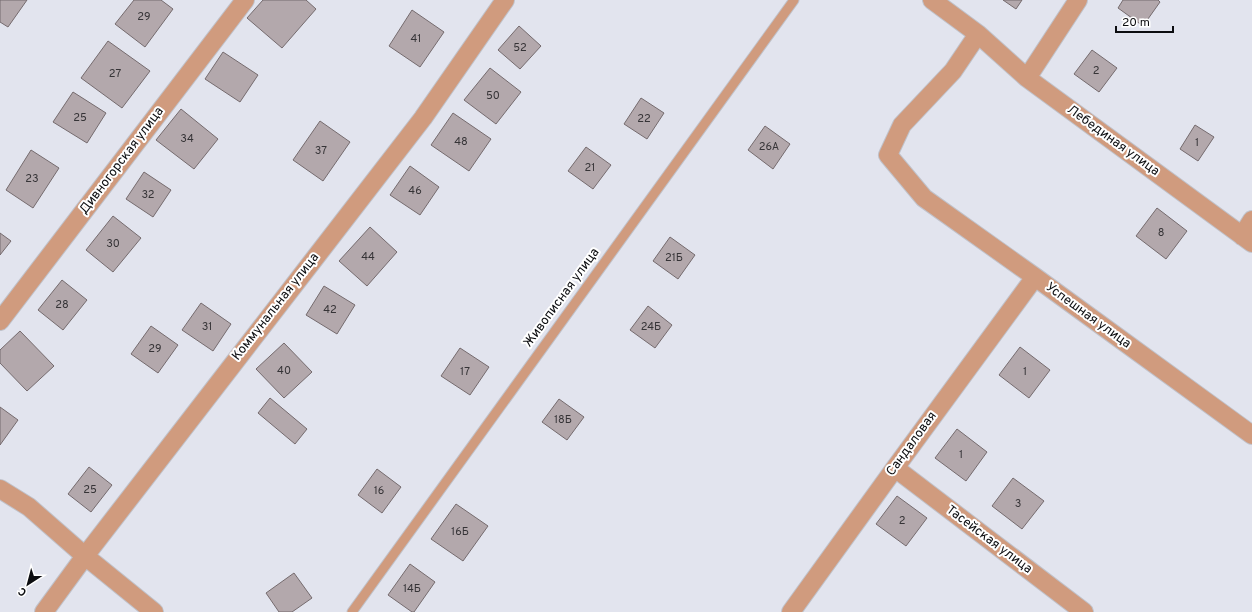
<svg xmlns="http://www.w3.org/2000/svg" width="1252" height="612" font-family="Overpass,sans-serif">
  <rect width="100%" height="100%" fill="#e2e4ee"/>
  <path fill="#b3a8ac" stroke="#756b6e" d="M0 0H27L8 27 0 22Z
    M134 0H161L173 9 145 47 115 24Z
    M263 0H306L316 9 282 48 247 18Z
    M1003 0H1022L1016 9Z
    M1123 0H1158L1160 2 1143 26 1118 8Z
    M412 10 444 32 420 67 389 46Z
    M519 26 541 46 520 69 498 50Z
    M108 41 150 71 122 108 81 78Z
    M1092 50 1117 68 1099 92 1074 74Z
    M223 52 258 75 240 102 205 79Z
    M490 68 521 92 496 124 464 100Z
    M73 92 106 113 87 143 53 122Z
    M641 98 664 113 647 139 624 124Z
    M181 109 218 139 194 169 156 140Z
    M453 113 491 139 469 171 431 145Z
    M320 121 350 142 323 181 293 160Z
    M1195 125 1214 137 1198 161 1180 149Z
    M765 126 790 144 773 169 748 150Z
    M586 147 611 165 593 189 568 171Z
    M31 150 59 168 33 208 6 190Z
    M410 166 439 187 420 215 390 195Z
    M144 172 171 190 153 217 126 199Z
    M1157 208 1187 231 1166 259 1136 236Z
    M113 216 141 238 113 272 86 250Z
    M370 227 397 252 367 286 339 261Z
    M0 233 11 241 0 255Z
    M670 237 695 255 678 279 653 261Z
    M62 280 87 300 63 330 38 310Z
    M324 286 355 305 337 334 306 315Z
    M201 303 231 324 213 351 182 330Z
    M648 306 672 325 655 348 630 330Z
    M151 326 178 345 158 373 131 354Z
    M20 331 54 366 27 391 0 363V350Z
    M284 343 312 372 284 398 256 369Z
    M1020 347 1050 370 1029 398 999 375Z
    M460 348 489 367 470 395 441 376Z
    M270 398 307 429 295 444 258 413Z
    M559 399 584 417 567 440 542 422Z
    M0 407 18 420 0 445Z
    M957 429 987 452 966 481 935 458Z
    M89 467 112 485 91 512 68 494Z
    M377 469 401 487 382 513 358 495Z
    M1013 478 1044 501 1022 529 992 506Z
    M897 496 927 518 906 546 876 524Z
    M456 504 488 526 463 561 431 539Z
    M410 564 435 582 414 612H412L388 595Z
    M294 573 312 598 292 612H279L266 593Z"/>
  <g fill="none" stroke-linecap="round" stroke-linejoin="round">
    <defs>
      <path id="lane" d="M352 612 794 0"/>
      <path id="street" d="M932 0 978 34 1027 78 1252 243
        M978 34 953 71 902 125 888 155 924 198 1035 277 1252 435
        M1027 78 1078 0
        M1242 236 1252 220
        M0 321 245 0
        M895 468 1084 612
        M0 489 29 507 85 556 154 612
        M44 612 85 556 423 118 505 0
        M791 612 895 468 1035 277"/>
    </defs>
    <use href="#lane" stroke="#c0c2ca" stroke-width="11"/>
    <use href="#street" stroke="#c0c2ca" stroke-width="20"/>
    <use href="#lane" stroke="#d09b7e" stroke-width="9"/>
    <use href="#street" stroke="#d09b7e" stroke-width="18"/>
  </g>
  <g text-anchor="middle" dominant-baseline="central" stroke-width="4" stroke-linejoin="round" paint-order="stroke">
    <g font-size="11" fill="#363437">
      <text x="144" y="17">29</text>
      <text x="416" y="39">41</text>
      <text x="520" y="48">52</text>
      <text x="1096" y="71">2</text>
      <text x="115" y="74">27</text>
      <text x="493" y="96">50</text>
      <text x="80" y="118">25</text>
      <text x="644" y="119">22</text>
      <text x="187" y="139">34</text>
      <text x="461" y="142">48</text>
      <text x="1197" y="143">1</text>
      <text x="769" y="147">26А</text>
      <text x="321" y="151">37</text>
      <text x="590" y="168">21</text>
      <text x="32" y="179">23</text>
      <text x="415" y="191">46</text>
      <text x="148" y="195">32</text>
      <text x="1161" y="233">8</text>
      <text x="113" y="244">30</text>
      <text x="368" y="257">44</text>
      <text x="674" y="258">21Б</text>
      <text x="62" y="305">28</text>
      <text x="330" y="310">42</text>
      <text x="207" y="327">31</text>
      <text x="651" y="327">24Б</text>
      <text x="155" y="349">29</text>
      <text x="284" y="371">40</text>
      <text x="465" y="372">17</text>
      <text x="1025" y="372">1</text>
      <text x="563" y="420">18Б</text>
      <text x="961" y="455">1</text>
      <text x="90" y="490">25</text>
      <text x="379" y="491">16</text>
      <text x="1018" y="504">3</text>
      <text x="902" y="521">2</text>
      <text x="460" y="532">16Б</text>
      <text x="412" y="589">14Б</text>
    </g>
    <g font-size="13" fill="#0c0d10" stroke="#fff">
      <text transform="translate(1113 141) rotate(36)">Лебединая улица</text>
      <text transform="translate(122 161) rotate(-53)">Дивногорская улица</text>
      <text transform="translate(562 298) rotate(-54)">Живописная улица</text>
      <text transform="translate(276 307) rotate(-52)">Коммунальная улица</text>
      <text transform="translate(1088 316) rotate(36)">Успешная улица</text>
      <text transform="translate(912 444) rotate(-54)">Сандаловая</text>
      <text transform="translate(989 540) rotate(37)">Тасейская улица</text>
    </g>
  </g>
  <g transform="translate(28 584) rotate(216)" stroke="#ffffff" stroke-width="3" paint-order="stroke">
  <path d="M0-3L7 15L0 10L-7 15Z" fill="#0c0d10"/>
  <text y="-6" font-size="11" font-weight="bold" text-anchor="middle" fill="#0c0d10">С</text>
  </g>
  <path d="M1116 26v6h57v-6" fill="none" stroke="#0c0d10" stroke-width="2"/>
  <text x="1122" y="26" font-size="12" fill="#0c0d10" stroke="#ffffff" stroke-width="3" paint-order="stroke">20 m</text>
</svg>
